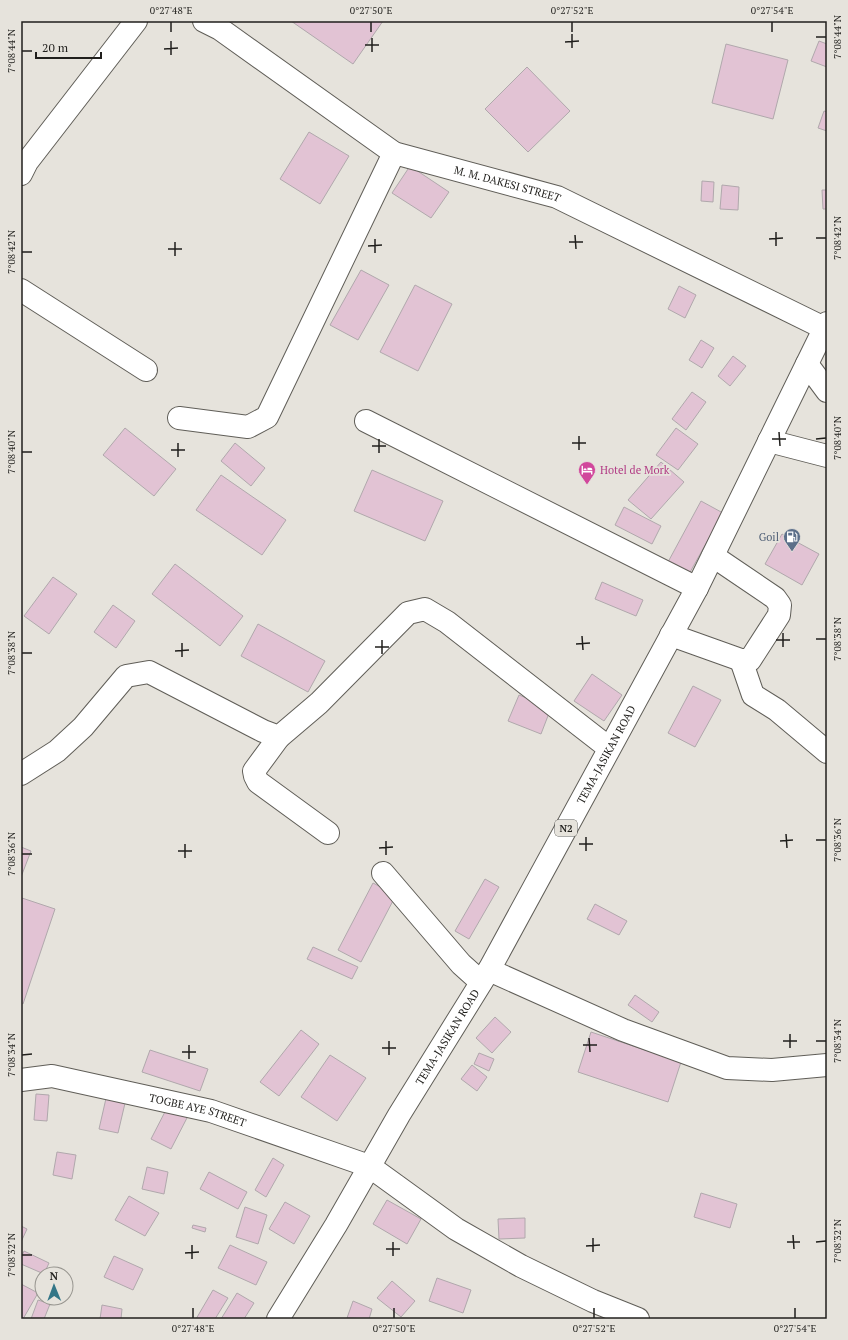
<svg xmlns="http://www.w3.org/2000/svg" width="848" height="1340" font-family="'PT Serif',serif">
  <rect width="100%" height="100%" fill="#e6e3dc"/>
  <path fill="#e2c3d4" stroke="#b0a8ac" d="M291 21H383L353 64Z
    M819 41 827 44V67L811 61Z
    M726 44 788 60 773 119 712 103Z
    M527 67 570 111 528 152 485 109Z
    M824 111 827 112V131L818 128Z
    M309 132 349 156 320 204 280 179Z
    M410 166 449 192 431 218 392 193Z
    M702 181 714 182 713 202 701 201Z
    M722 185 739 187 738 210 720 209Z
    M822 190H827V209H823Z
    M361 270 389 285 358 340 330 325Z
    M415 285 452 304 418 371 380 352Z
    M679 286 696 295 685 318 668 309Z
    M701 340 714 348 702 368 689 360Z
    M733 356 746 366 730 386 718 376Z
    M692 392 706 402 686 430 672 419Z
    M125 428 176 469 154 496 103 455Z
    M676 428 698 444 678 470 656 455Z
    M235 443 265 468 251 486 221 461Z
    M661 462 684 482 651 519 628 500Z
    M372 470 443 501 425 541 354 511Z
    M221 475 286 520 262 555 196 510Z
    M701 501 723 513 689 574 668 562Z
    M624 507 661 526 652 544 615 525Z
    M782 534 819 554 802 585 765 564Z
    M175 564 243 616 220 646 152 594Z
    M53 577 77 594 49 634 24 616Z
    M602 582 643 600 636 616 595 599Z
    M113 605 135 621 116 648 94 632Z
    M258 624 325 661 308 692 241 656Z
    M592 674 622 695 604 721 574 701Z
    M693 686 721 700 695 747 668 733Z
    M519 695 551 708 541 734 508 721Z
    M21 847 31 851 21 877Z
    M485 879 499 887 469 939 455 931Z
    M373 883 396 895 361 962 338 950Z
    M22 898 55 909 23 1004 21 1003V902Z
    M595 904 627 921 619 935 587 919Z
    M313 947 358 967 352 979 307 959Z
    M635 995 659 1012 652 1022 628 1005Z
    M495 1017 511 1032 492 1053 476 1038Z
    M301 1030 319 1044 279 1096 260 1082Z
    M591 1032 681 1062 668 1102 578 1072Z
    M150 1050 208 1069 200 1091 142 1072Z
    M479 1053 494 1059 489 1071 474 1064Z
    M330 1055 366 1078 337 1121 301 1097Z
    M472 1065 487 1077 477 1091 461 1079Z
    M36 1094 49 1095 47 1121 34 1120Z
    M107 1094 126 1099 118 1133 99 1129Z
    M169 1104 189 1114 171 1149 151 1139Z
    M57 1152 76 1155 72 1179 53 1175Z
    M273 1158 284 1165 266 1197 255 1190Z
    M147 1167 168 1172 164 1194 142 1189Z
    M209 1172 247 1192 238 1209 200 1189Z
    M701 1193 737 1204 730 1228 694 1217Z
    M129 1196 159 1213 145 1236 115 1220Z
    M387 1200 421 1219 407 1244 373 1224Z
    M285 1202 310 1216 294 1244 269 1229Z
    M245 1207 267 1215 258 1244 236 1237Z
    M525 1218V1238L499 1239 498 1219Z
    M193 1225 206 1228 205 1232 192 1228Z
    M21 1226 27 1229 21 1242Z
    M230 1245 267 1262 256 1285 218 1268Z
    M24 1251 49 1263 44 1274 21 1264V1258Z
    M114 1256 143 1269 133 1290 104 1277Z
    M437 1278 471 1290 463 1313 429 1301Z
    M392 1281 415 1301 401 1317 377 1298Z
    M21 1284 38 1293 23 1319H21Z
    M213 1290 228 1298 215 1319H196Z
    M237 1293 254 1303 244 1319H221Z
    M38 1300 50 1304 44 1319H31Z
    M353 1301 372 1309 369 1319 347 1318Z
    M102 1305 122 1309 121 1319H100Z"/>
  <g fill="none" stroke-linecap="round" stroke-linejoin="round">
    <defs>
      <g id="minor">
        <path id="s1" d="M204 21 220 29 394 153 557 197 824 328"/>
        <path d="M21 174 27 162 136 21"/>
        <path d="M21 290 146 370"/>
        <path d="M807 364 827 391"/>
        <path d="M179 418 248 427 267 417 394 153"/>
        <path d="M366 421 697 588"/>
        <path d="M769 441 827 456"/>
        <path d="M671 635 741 660H750L779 615 780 605 775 598 713 556"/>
        <path d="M741 660 753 695 777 710 827 752"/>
        <path d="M279 737 254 771 255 776 258 782 328 833"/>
        <path d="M21 774 57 751 83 727 126 676 149 672 263 731 279 737 319 703 408 613 425 609 447 622 609 748"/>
        <path d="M383 873 461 964 481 982"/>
        <path d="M489 970 623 1030 727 1068 772 1070 827 1065"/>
        <path id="s2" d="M21 1080 52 1076 211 1111 369 1166 456 1229 521 1266 593 1301 638 1319"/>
      </g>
      <g id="highway">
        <path id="s3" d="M278 1319 336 1225 399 1115 489 970 697 588 827 323"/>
      </g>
    </defs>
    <use href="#minor" stroke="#605e58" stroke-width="24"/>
    <use href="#highway" stroke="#605e58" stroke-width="24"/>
    <use href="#minor" stroke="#fff" stroke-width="22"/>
    <use href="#highway" stroke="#fff" stroke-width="22"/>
  </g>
  <path fill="none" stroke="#201f1c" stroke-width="1.5" d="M171 22V32M371 22V32M572 22V32M772 22V32M572 34V48M816 37H826M372 38V52M171 41V55M565 42 579 41M365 45H379M164 49 178 48M22 51H32M776 232V246M575 235 576 249M816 238H826M375 239V253M769 239 783 238M175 242V256M569 242H583M368 246 382 245M168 249H182M22 252H32M779 432 780 446M579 436V450M379 439V453M772 439H786M816 439 826 438M178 443V457M572 443H586M372 446H386M171 450H185M22 452H32M783 633V647M582 636 583 650M816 639H826M382 640V654M776 640H790M182 643V657M576 644 590 643M375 647H389M175 651 189 650M22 653H32M786 834 787 848M586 837V851M816 840H826M386 841V855M780 841 793 840M185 844V858M579 844H593M379 848 393 847M178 851H192M22 854H32M790 1034V1048M589 1038 590 1052M389 1041V1055M783 1041H797M816 1041H826M189 1045V1059M583 1045H597M382 1048H396M182 1052H196M22 1055 32 1054M793 1235 794 1249M593 1238V1252M393 1242V1256M787 1242H800M816 1242 826 1241M192 1245V1259M586 1246 600 1245M386 1249H400M185 1253 199 1252M22 1255H32M193 1308V1318M394 1308V1318M594 1308V1318M795 1308V1318"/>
  <defs>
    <symbol id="hotel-pin" viewBox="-11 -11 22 30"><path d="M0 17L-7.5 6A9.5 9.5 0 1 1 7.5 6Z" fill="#d1479c" stroke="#e6e3dc"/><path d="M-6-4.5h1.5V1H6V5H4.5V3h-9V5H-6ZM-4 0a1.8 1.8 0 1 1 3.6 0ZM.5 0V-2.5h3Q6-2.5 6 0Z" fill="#fff"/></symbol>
    <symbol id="fuel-pin" viewBox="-11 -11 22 30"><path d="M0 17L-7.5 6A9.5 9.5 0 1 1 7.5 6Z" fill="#5c6f8a" stroke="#e6e3dc"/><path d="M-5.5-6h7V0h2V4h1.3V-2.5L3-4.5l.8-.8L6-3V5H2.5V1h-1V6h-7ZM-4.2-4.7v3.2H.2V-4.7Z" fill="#fff"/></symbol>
  </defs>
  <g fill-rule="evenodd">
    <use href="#hotel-pin" x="577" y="460" width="20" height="27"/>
    <use href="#fuel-pin" x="782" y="527" width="20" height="27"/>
  </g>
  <g text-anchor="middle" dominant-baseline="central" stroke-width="3.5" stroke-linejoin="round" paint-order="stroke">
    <rect fill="#e6e3dc" stroke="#5b5a56" stroke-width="1" x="555" y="820" width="22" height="16" rx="3"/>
    <g font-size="10" font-weight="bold" fill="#201f1c">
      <text x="566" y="828">N2</text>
    </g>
    <g font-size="11" fill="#201f1c" stroke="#e6e3dc">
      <text stroke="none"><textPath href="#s1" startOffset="349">M. M. DAKESI STREET</textPath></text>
      <text stroke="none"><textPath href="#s3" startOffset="653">TEMA-JASIKAN ROAD</textPath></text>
      <text stroke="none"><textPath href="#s3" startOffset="329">TEMA-JASIKAN ROAD</textPath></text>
      <text stroke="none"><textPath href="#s2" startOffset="181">TOGBE AYE STREET</textPath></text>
    </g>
    <g font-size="11" fill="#b23c85" stroke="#e6e3dc" text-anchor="start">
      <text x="600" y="470">Hotel de Mork</text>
    </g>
    <g font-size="11" fill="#4e5e75" stroke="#e6e3dc" text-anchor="end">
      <text x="779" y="537">Goil</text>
    </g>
  </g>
  <rect width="848" height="1340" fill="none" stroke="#e6e3dc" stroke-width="44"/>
  <g transform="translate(54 1286) rotate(359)"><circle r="19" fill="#e6e3dc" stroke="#97958f"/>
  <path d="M0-3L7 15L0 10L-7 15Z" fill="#337687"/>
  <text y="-6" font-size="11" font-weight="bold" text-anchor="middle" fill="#201f1c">N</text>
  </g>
  <path d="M36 52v6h65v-6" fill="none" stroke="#201f1c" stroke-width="2"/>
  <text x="42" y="52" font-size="12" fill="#201f1c" stroke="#e6e3dc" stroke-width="3" paint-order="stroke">20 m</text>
  <rect x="22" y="22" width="804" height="1296" fill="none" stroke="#201f1c" stroke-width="1.5"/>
  <g font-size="10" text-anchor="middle" fill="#201f1c">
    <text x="171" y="14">0°27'48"E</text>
    <text x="371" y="14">0°27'50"E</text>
    <text x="572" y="14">0°27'52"E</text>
    <text x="772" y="14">0°27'54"E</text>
    <text transform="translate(837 37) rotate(-90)" y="4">7°08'44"N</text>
    <text transform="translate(11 51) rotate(-90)" y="4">7°08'44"N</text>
    <text transform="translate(837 238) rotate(-90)" y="4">7°08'42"N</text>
    <text transform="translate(11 252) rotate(-90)" y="4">7°08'42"N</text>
    <text transform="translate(837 438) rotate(-90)" y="4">7°08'40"N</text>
    <text transform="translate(11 452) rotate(-90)" y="4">7°08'40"N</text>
    <text transform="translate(837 639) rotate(-90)" y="4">7°08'38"N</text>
    <text transform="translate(11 653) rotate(-90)" y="4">7°08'38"N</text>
    <text transform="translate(837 840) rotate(-90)" y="4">7°08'36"N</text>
    <text transform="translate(11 854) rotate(-90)" y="4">7°08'36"N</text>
    <text transform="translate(837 1041) rotate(-90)" y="4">7°08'34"N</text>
    <text transform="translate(11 1055) rotate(-90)" y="4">7°08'34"N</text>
    <text transform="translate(837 1241) rotate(-90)" y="4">7°08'32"N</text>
    <text transform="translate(11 1255) rotate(-90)" y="4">7°08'32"N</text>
    <text x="193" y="1332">0°27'48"E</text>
    <text x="394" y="1332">0°27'50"E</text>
    <text x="594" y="1332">0°27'52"E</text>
    <text x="795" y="1332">0°27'54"E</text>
  </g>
</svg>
